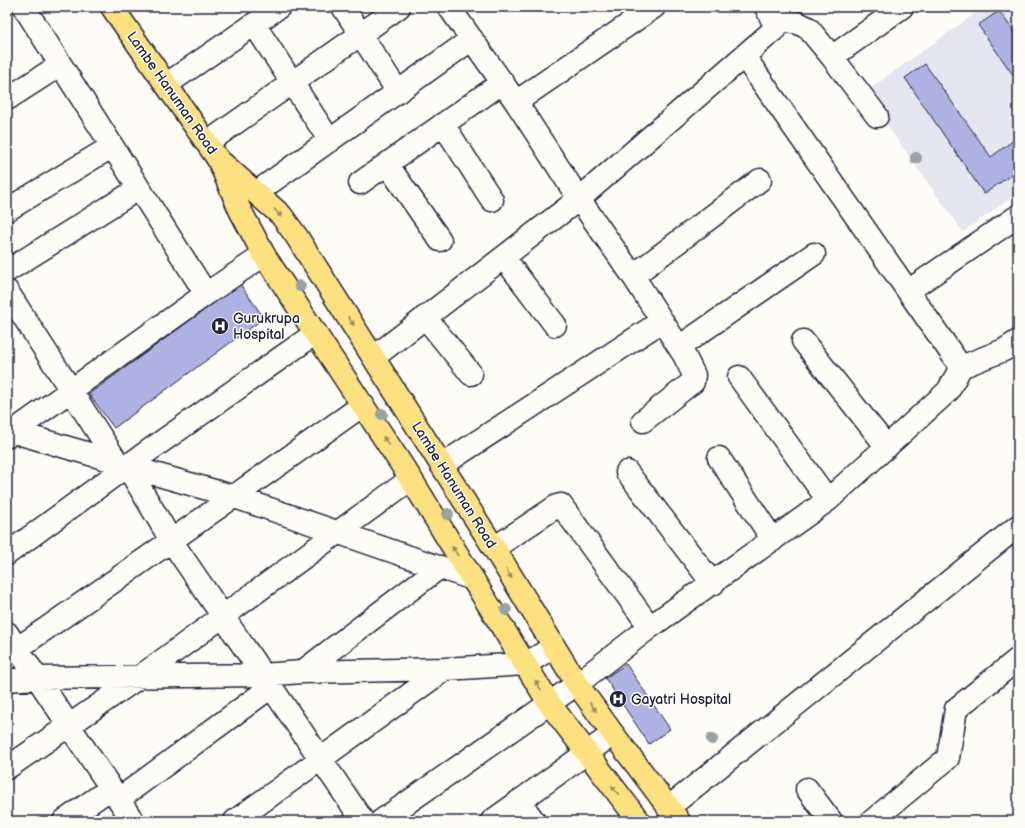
<svg xmlns="http://www.w3.org/2000/svg" width="1025" height="828" font-family="'Balsamiq Sans',sans-serif">
  <rect width="100%" height="100%" fill="#fdfcf7"/>
  <filter id="ink" filterUnits="userSpaceOnUse"><feTurbulence type="fractalNoise" baseFrequency=".025" numOctaves="2"/><feDisplacementMap in="SourceGraphic" scale="8" xChannelSelector="R" yChannelSelector="G"/><feConvolveMatrix kernelMatrix="1 2 1 2 8 2 1 2 1" color-interpolation-filters="sRGB"/></filter>
  <g filter="url(#ink)">
    <path fill="#e6e6f1" d="M984 7H1018V193L963 232 864 93Z"/>
    <path fill="#afb3e4" stroke="#22223b" d="M999 11 1018 37V82L978 25Z
      M925 64 991 157 1018 137V170L984 194 905 78Z
      M240 284 264 318 114 428 89 394Z
      M626 664 670 729 649 744 605 678Z"/>
    <g fill="none" stroke-linecap="round" stroke-linejoin="round">
      <defs>
        <path id="minor" d="M24 7 206 294
          M343 7 398 92
          M449 7 516 102 579 199 633 276 684 355 694 375 693 382 690 384 643 421
          M772 19 798 23 808 28 832 57 877 116
          M254 24 330 141
          M744 56 908 291
          M832 57 902 7
          M167 84 279 7
          M7 99 60 65
          M516 102 654 7
          M443 124 492 200
          M207 143 399 7
          M387 164 440 240
          M360 183 503 82
          M257 192 472 39
          M7 210 111 147
          M504 258 555 325
          M7 271 138 189
          M633 276 760 180
          M7 291 117 462 127 466 172 542 363 821
          M425 317 471 374
          M803 341 887 447
          M679 347 814 254
          M374 357 579 199 776 28 766 7
          M961 367 1004 350 1018 341
          M739 377 828 500
          M7 430 117 462
          M7 436 206 294 264 255
          M719 458 773 540
          M442 465 662 321
          M127 466 232 496 473 579
          M627 472 713 584
          M494 548 557 506 561 505 650 627
          M7 554 127 466 316 333
          M7 633 133 821
          M18 648C134 568 248 486 363 405
          M302 672 440 567
          M7 680 38 678 262 675 302 672 445 669 525 664 554 647
          M7 768 141 676 411 479
          M807 789 831 821
          M119 799 271 687
          M519 801 534 821
          M668 808 1018 526
          M64 821 111 788
          M235 821 445 669
          M381 821 577 684 650 627 828 500 948 391 961 367 908 291 1018 216
          M492 821 613 734
          M872 821 948 758 956 709 1018 659"/>
        <path id="major" d="M112 7 218 159 240 210 264 255 411 479 549 703 639 821
          M222 163 281 215 297 237 494 548 577 684 613 734 679 821"/>
      </defs>
      <use href="#minor" stroke="#22223b" stroke-width="25"/>
      <use href="#major" stroke="#22223b" stroke-width="25"/>
      <use href="#minor" stroke="#fdfcf7" stroke-width="22"/>
      <use href="#major" stroke="#fde080" stroke-width="22"/>
    </g>
    <g fill="#98a2a1">
      <circle cx="916" cy="158" r="6"/>
      <circle cx="300" cy="286" r="6"/>
      <circle cx="382" cy="414" r="6"/>
      <circle cx="448" cy="514" r="6"/>
      <circle cx="506" cy="610" r="6"/>
      <circle cx="712" cy="739" r="6"/>
    </g>
    <defs><path id="oneway-solid" d="M-6-.8H1V-3.2L6.5 0L1 3.2V.8H-6Z"/></defs>
    <g fill="#9a8a61">
      <use href="#oneway-solid" transform="translate(278 213) rotate(47)"/>
      <use href="#oneway-solid" transform="translate(351 321) rotate(57)"/>
      <use href="#oneway-solid" transform="translate(386 441) rotate(-123)"/>
      <use href="#oneway-solid" transform="translate(455 551) rotate(-122)"/>
      <use href="#oneway-solid" transform="translate(509 574) rotate(59)"/>
      <use href="#oneway-solid" transform="translate(538 685) rotate(-122)"/>
      <use href="#oneway-solid" transform="translate(593 707) rotate(55)"/>
      <use href="#oneway-solid" transform="translate(615 790) rotate(-128)"/>
    </g>
  </g>
  <defs>
    <symbol id="hospital-disc" viewBox="-11 -11 22 22"><circle r="9.5" fill="#22223b" stroke="#fdfcf7"/><path d="M-5-5h3v3.5h4V-5h3V5h-3V1.5h-4V5h-3Z" fill="#fff"/></symbol>
  </defs>
  <g fill-rule="evenodd">
    <use href="#hospital-disc" x="210" y="316" width="20" height="20"/>
    <use href="#hospital-disc" x="608" y="689" width="20" height="20"/>
  </g>
  <g text-anchor="middle" dominant-baseline="central" stroke-width="3" stroke-linejoin="round" paint-order="stroke">
    <g font-size="14" fill="#22223b" stroke="#fdfcf7">
      <text transform="translate(172 93) rotate(55)">Lambe Hanuman Road</text>
      <text transform="translate(454 485) rotate(58)">Lambe Hanuman Road</text>
    </g>
    <g font-size="14" fill="#22223b" stroke="#fdfcf7" text-anchor="start">
      <text x="233" y="318">Gurukrupa<tspan x="233" dy="16">Hospital</tspan></text>
      <text x="631" y="699">Gayatri Hospital</text>
    </g>
  </g>
  <rect width="1025" height="828" fill="none" stroke="#fdfcf7" stroke-width="24"/>
  <rect x="12" y="12" width="1001" height="804" fill="none" stroke="#22223b" stroke-width="1.5" filter="url(#ink)"/>
</svg>
